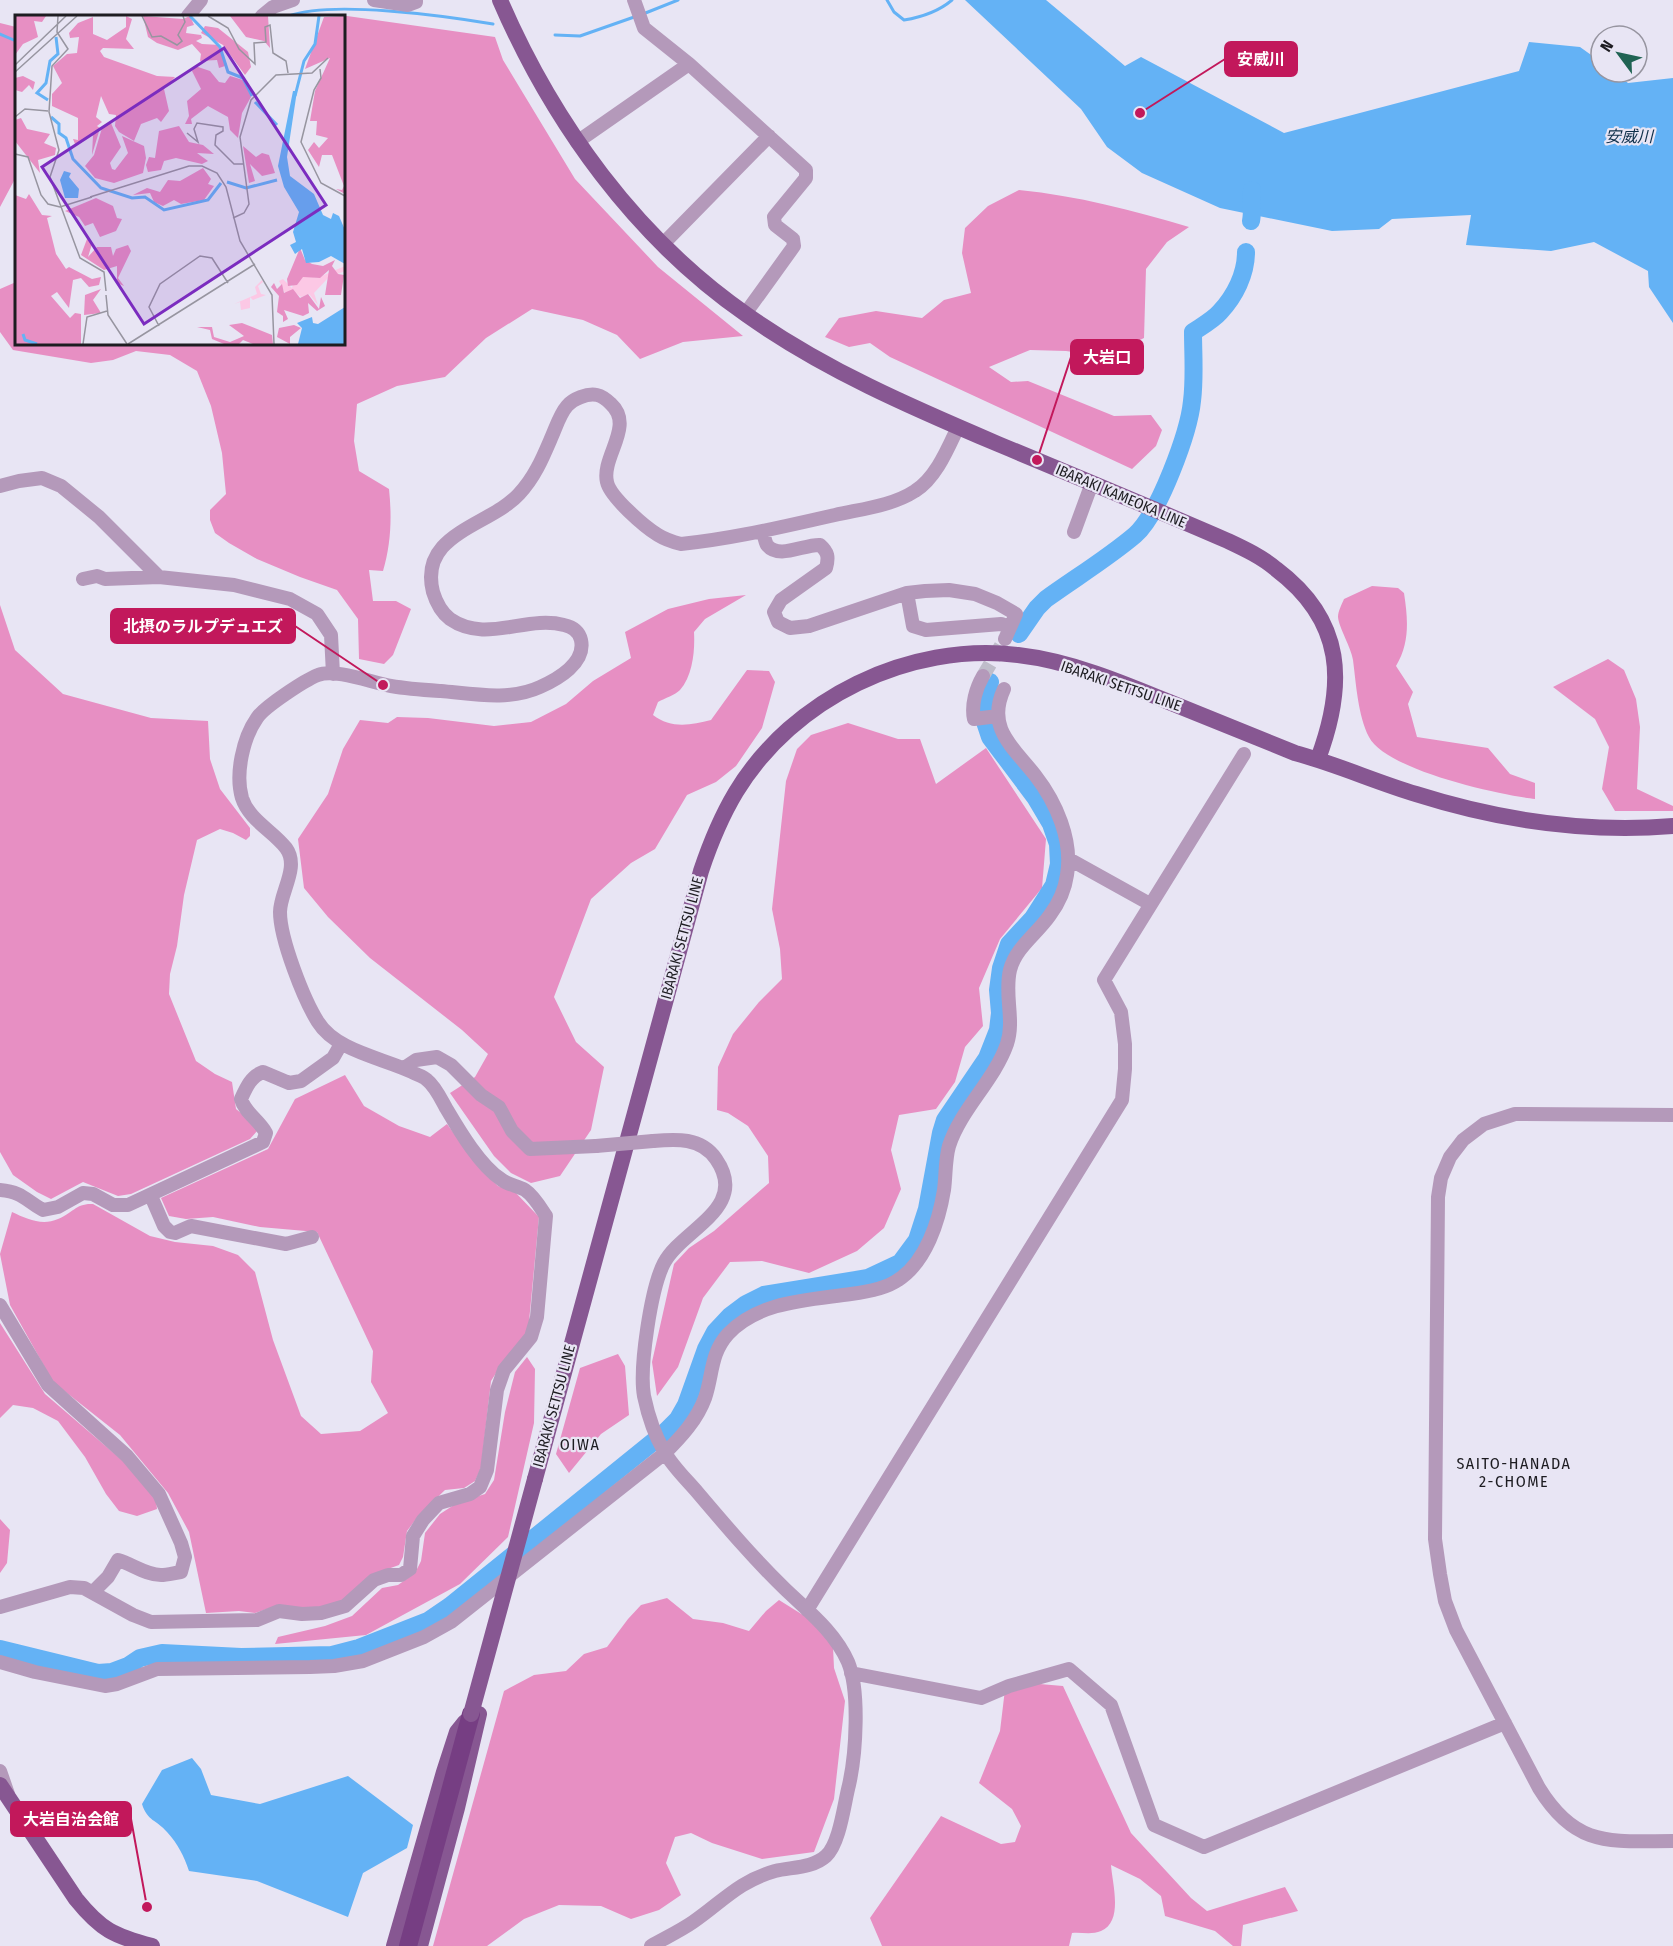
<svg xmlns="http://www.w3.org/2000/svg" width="1673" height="1946" font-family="'Fira Sans Condensed','Noto Sans JP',sans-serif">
  <rect width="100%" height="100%" fill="#e8e5f4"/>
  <path fill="#e78fc3" d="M333 14 495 37 503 60 575 179 658 267 743 336 683 342 640 359 617 335 583 320 532 309 486 338 445 377 397 386 357 404 354 441 359 471 389 489C392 517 391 544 383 571L369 570 373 601H396L411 609 393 655 384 664 359 659 358 619 337 590 300 577 257 559 229 543 215 533 210 520V510L226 494 222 453 211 406 197 371 170 355 136 351 113 360 91 363 13 350 0 332V289L16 282V344H344V16H328Z
    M0 23 16 27V177L0 207Z
    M1019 190C1078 196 1132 210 1189 227L1167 242 1146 269 1144 338 1105 357 1066 351 1030 350 989 367 1011 382 1028 381 1114 416 1151 415 1162 430 1156 446 1132 469 890 357 870 343 849 347 825 337 839 318 876 311 922 318 944 300 971 293 962 253 965 228 988 206Z
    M1372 586 1398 588 1404 593C1408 619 1410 643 1396 666L1413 692 1408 704 1417 737 1488 748 1510 774 1535 783V799C1499 795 1386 770 1369 737 1358 716 1356 683 1353 660 1351 647 1339 628 1338 617 1338 611 1342 604 1344 599Z
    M746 595 705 619 694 632C695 650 693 675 680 690 675 695 665 698 658 702L653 715C671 729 691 725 711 720L747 670 769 671 775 682 762 728 736 766 716 782 687 795 655 849 631 863 591 899 554 997 576 1042 604 1067 591 1130 560 1176 531 1183 511 1173 494 1156 450 1093 475 1077 488 1054 462 1030 370 958 328 917 304 888 298 839 328 794 343 749 360 720 388 723 397 717 428 718 494 726 531 722 566 704 593 681 631 658 625 632 668 609 709 599Z
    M0 605 15 650 63 694 151 718 208 721 210 759 220 789 250 828V836L246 840 233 833 220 829 197 840 184 895 177 946 170 974 169 994 196 1061 215 1074 232 1082 236 1109 256 1125 257 1131 250 1139 131 1194 118 1196 83 1182 51 1199 37 1192 13 1175 0 1152Z
    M1608 659 1624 670 1636 699 1640 727 1637 789 1673 806V811H1615L1602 789 1609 747 1595 719 1553 687Z
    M848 723 898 739H920L936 784 986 748 1046 839 1042 888 1000 939 979 988 983 1026 965 1047 955 1082 936 1109 899 1115 891 1150 901 1189 884 1228 857 1251 809 1273 762 1261 730 1262 703 1298 678 1367 657 1396 652 1362 674 1264 689 1248 714 1231 769 1183 768 1156 748 1126 728 1113 717 1110 718 1067 733 1034 759 1002 782 979 780 949 772 909 786 781 797 749 811 735Z
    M345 1075 364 1106 399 1126 430 1137 447 1124 481 1170 498 1186 515 1192 539 1217 528 1332 503 1362 491 1381 481 1468 475 1481 464 1488 445 1490 419 1515 407 1531 403 1557 399 1565 374 1574 342 1601 322 1607 304 1608 279 1605 255 1613 239 1611 206 1613 189 1532 168 1493 120 1435 53 1382 10 1305 0 1254 12 1212C27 1219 42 1226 58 1219 73 1213 76 1203 93 1204L150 1236 175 1242 213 1246 238 1255 255 1272 273 1340 301 1416 321 1434 360 1431 388 1413 371 1382 373 1351 317 1232 260 1227 213 1217 186 1219 169 1216 161 1198 268 1149 295 1099Z
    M0 1323 45 1394 123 1461 156 1500 157 1509 137 1516 119 1511 106 1494 85 1457 58 1421 33 1408 13 1405 0 1418Z
    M618 1354 625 1366 629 1415 601 1434 569 1473 556 1454 580 1368Z
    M527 1357 535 1369 534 1423 508 1537 460 1584 366 1635 275 1644 278 1637 325 1626 352 1616 382 1588 398 1585 415 1573 421 1561 425 1533 440 1514 457 1503 485 1494 494 1480 505 1412 515 1372Z
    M0 1519 10 1530 7 1563 0 1573Z
    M667 1598 693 1619 723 1623 749 1631 766 1611 779 1600 819 1625 833 1647 834 1668 845 1701 834 1799 814 1852 762 1859 712 1843 691 1833 675 1837 666 1863 681 1895 659 1910 631 1919 601 1906 559 1905 524 1919 487 1946H433L504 1691 534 1675 566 1671 584 1654 607 1647 628 1619 641 1605Z
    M1006 1681 1063 1686 1131 1833 1191 1898 1207 1911 1285 1887 1298 1911 1243 1925 1241 1946H1233L1215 1931 1165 1916 1161 1896 1140 1879 1111 1865C1112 1882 1124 1922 1101 1931 1092 1935 1081 1932 1072 1933L1069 1946H882L870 1918 941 1816 1001 1844 1015 1842 1021 1826 1012 1809 979 1783 1000 1731Z"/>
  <path fill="#64b2f5" d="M965 0H1046L1125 66 1141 57 1284 133 1519 71 1529 42 1580 47 1601 62V72H1614L1628 83 1673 78V323L1649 287 1648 271 1594 242 1551 251 1466 245 1471 215 1392 219 1379 229 1332 231 1220 208 1142 173 1107 147 1081 109Z
    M192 1758 201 1769 211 1795 260 1804 348 1776 413 1825 407 1848 363 1873 348 1917 257 1881 189 1871C184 1856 178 1844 167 1832 157 1820 147 1821 142 1804L162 1770Z"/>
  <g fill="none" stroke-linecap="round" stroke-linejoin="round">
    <path stroke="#64b2f5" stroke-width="3" d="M887 0 894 12 904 20C922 17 938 12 952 0
      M643 14 678 0
      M289 16C331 0 445 16 493 24
      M0 34 16 41
      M555 35 580 36 637 16"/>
    <path stroke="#64b2f5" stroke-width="18" d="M1251 221C1253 211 1251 201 1252 190
      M1019 634 1037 608 1046 599C1075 578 1108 558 1135 535 1159 514 1189 432 1192 401 1195 378 1193 354 1193 332 1202 326 1213 320 1220 312 1235 296 1246 274 1246 252
      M0 1649 98 1673 112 1672 128 1666 140 1658 162 1653 241 1657 332 1655 359 1648 428 1621 450 1606 664 1433 678 1419 686 1405 706 1349 715 1332 730 1316 746 1304 764 1295 868 1278 900 1263 917 1240 927 1209 941 1133 945 1120 987 1058 998 1030 1000 1013 998 990 1001 968 1009 944 1033 918 1054 885 1059 864 1058 844 1051 824 1035 797 990 737 985 722V701L990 682"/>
    <path stroke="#bfbdca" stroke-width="14" stroke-dasharray="14 7" stroke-linecap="butt" d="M983 676 1005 639"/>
    <path stroke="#b499ba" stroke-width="14" d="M374 0 408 5 416 2V0
      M634 0 644 28 689 64 806 170V178L774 217 775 225 793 239 794 246 745 314
      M188 16 201 0
      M262 16 273 7 293 0
      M577 142 689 64
      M663 244 769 136
      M0 486 19 481 42 478 61 486 99 517 159 577 234 585 290 599 317 614 331 635 333 674
      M763 531C764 535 765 542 767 545 779 560 804 544 820 545 828 552 829 557 826 568L781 600 774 612 778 622 790 628 809 626 907 593 925 591 949 590 975 594 997 603 1016 614 1005 639
      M1074 532 1092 483
      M83 579 97 576 105 579 159 577
      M907 593 913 626 926 630 1001 624 1010 627
      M983 676C976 688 971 705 974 719L998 716
      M1069 859 1150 904
      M404 1068 416 1060 437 1057 451 1065 481 1095 499 1107 512 1131 530 1149 596 1146
      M1673 1115 1515 1114 1484 1124 1463 1140 1450 1157 1441 1178 1438 1197 1435 1539 1440 1574 1445 1601 1456 1630 1539 1788C1576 1848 1610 1841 1673 1841
      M0 1190C23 1192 25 1200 43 1210L58 1207 83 1193 93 1194 113 1205H128L263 1142 266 1133C259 1120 245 1113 241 1099 246 1088 251 1076 263 1072L289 1083 301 1081 333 1058 341 1044
      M151 1196 164 1226 170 1232 175 1233 191 1226 286 1244 312 1237
      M0 1305 48 1385 127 1456 159 1494 181 1543 185 1557 181 1572C174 1573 167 1575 161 1575 146 1575 132 1564 118 1560L108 1577 93 1592
      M0 1607 70 1587 84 1588 133 1615 151 1622 257 1620 279 1611 302 1614 321 1613 345 1606 374 1580 388 1575H401L410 1569 413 1536 423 1520 439 1503 470 1494 480 1487 487 1470 497 1390 504 1370 531 1337 537 1317 546 1216C540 1207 534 1196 525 1190 518 1186 509 1185 502 1180 480 1166 459 1130 446 1108 441 1099 435 1086 427 1080 423 1076 417 1075 412 1072 383 1058 336 1051 318 1022 304 1000 280 939 280 912 280 892 300 867 286 848 273 831 249 820 242 798 235 774 243 738 257 718 264 707 305 680 318 675 335 668 373 683 391 686 408 689 425 690 441 691 474 694 510 701 540 687 558 679 586 663 581 640 579 631 573 627 564 625 526 615 486 644 450 619 441 612 436 602 433 592 418 533 490 526 519 494 535 477 543 457 552 436 556 427 560 414 567 406 573 399 587 393 597 395 602 396 607 400 611 404 635 426 601 457 607 482 610 497 645 527 658 535 666 540 673 542 681 544 733 539 785 526 835 515 861 509 892 506 915 491 936 478 948 448 958 427
      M807 1610 1122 1100 1125 1069V1044L1121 1012 1104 980 1244 754
      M0 1662 35 1672 105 1686 117 1684 157 1669 310 1667 334 1666 363 1661 424 1637 451 1622 665 1453C681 1437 697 1420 705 1398 713 1375 710 1354 728 1334 759 1301 809 1300 851 1294 867 1292 885 1289 898 1280 926 1262 939 1221 944 1190 946 1176 945 1160 949 1146 961 1109 994 1081 1007 1044 1015 1020 1004 995 1010 970 1016 947 1037 934 1050 915 1059 903 1065 889 1067 875 1073 840 1056 802 1035 775 1013 747 986 728 1004 689
      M851 1673 981 1698 1009 1686 1069 1669 1111 1705 1154 1825 1204 1847 1505 1723
      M0 1771 8 1794
      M651 1946C665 1938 680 1931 693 1922 722 1902 739 1881 775 1871 792 1867 813 1868 826 1856 840 1843 844 1804 849 1785 856 1754 860 1691 848 1662 835 1632 808 1611 785 1589 754 1559 726 1526 698 1493 687 1480 672 1466 664 1451 654 1434 648 1415 644 1396 639 1368 651 1288 664 1263 682 1229 750 1208 716 1159 701 1137 676 1139 653 1141"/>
    <path stroke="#875792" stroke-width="16" d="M500 0C553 123 636 238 747 315 825 370 911 407 998 444 1075 476 1152 508 1228 541 1245 549 1262 557 1276 569 1345 621 1346 684 1318 759
      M535 1479 701 871C710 844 721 817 736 792 793 698 909 642 1018 655 1070 661 1121 682 1169 702 1211 719 1253 736 1295 753 1336 764 1376 782 1416 794 1501 821 1584 833 1673 826
      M0 1785 76 1899C101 1930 114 1936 152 1946
      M394 1946 444 1772 457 1732 465 1722
      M420 1946 457 1808 479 1714"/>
    <path stroke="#763e83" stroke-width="18" d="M408 1946 471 1714"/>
    <path stroke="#b499ba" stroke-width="14" d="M596 1146 653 1141"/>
    <path stroke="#875792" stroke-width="16" d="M471 1714 535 1479"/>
  </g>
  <g text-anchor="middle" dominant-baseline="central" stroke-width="4.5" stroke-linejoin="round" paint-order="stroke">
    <g font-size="15" fill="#1d1c21" stroke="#e8e5f4">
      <text transform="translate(1121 496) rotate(23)">IBARAKI KAMEOKA LINE</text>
      <text transform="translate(1121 686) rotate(19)">IBARAKI SETTSU LINE</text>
      <text transform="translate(682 938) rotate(-75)">IBARAKI SETTSU LINE</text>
      <text transform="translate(554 1406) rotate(-75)">IBARAKI SETTSU LINE</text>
    </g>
    <g font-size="16" font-style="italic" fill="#0d2e49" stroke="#e8e5f4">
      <text x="1629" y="136">安威川</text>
    </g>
    <g font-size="16" letter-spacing="1.5" fill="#1d1c21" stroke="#e8e5f4">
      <text x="580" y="1444">OIWA</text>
      <text x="1514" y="1463">SAITO-HANADA<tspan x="1514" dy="18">2-CHOME</tspan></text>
    </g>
  </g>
  <g transform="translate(15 15)">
    <rect width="330" height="330" fill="#e8e5f4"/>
    <path d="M330 251V256L313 263 299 278 303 290 294 279 286 282 278 276 270 278 264 266 268 264 277 273 279 265 290 260 302 263ZM247 265 248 267 243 271 246 279 251 280 238 285 235 282V293L226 295 225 287 219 289 242 279 240 272Z" fill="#fcc8e5"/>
    <path d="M0 1H31L27 7 19 6 23 22 8 29 0 40ZM111 1 117 4 111 24 119 34 88 33 85 36 89 42 142 61 160 62 149 74 154 96 146 107 142 103 126 109 119 126 104 117 100 111 101 100 94 99 86 81 81 102 87 107 82 111 85 113 77 140 78 120 60 129 58 124 63 125V103L37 91V79L47 68 38 51 52 39 62 38 64 22 55 23 54 18 63 8 78 2V19L92 25 111 12ZM128 1 168 4 175 1 179 10 172 12 171 18 186 20 187 23 181 26 187 29 205 30 210 51 204 53 202 45 185 46 186 39 177 29 163 35 142 28 133 22ZM215 1H253L255 33 249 26 231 22ZM330 1V179L321 174 327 175 329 171 317 140H307L304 152 293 135 299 127 304 133 313 123 301 120 302 106H295L300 76 315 43 290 54 309 2ZM190 11 203 13 233 37 236 52 230 60 208 30 186 18ZM180 51 195 56 204 67 210 68 215 61 228 65 236 82 227 98 223 123 215 115 213 102 193 91 176 104 177 109H170L174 101 172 86 186 74 177 56ZM8 61 20 67 18 75 14 70 7 77 0 75V63ZM6 103 12 114 35 119 29 128 41 133 40 140 23 145 25 158 0 126V105ZM96 108 106 132 95 148 97 154 100 155 113 138 107 121 129 131 131 143 128 158 99 168 80 163 70 151 79 140 87 113ZM164 111 174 127 188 130 199 139 182 138 193 146 187 149 161 143 149 146 146 155 133 157 131 150 134 142 140 143 144 116ZM228 131 241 142 247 138 254 140 260 158 247 161 235 149 240 166 234 168ZM188 153 196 164 193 169 199 171 189 185 166 189 159 185 148 191 139 187 135 178 118 180 132 173 145 177 153 165 165 166ZM14 179 27 200 37 201 32 203 41 239 51 254 54 252 77 264 86 262 84 270 74 272 66 263 58 265 54 293 42 277 36 281 55 303 60 298 66 299V329H0V180L11 184ZM81 183 98 191 102 203 107 204 101 216 85 222 78 208 70 211 64 202 50 196ZM72 224 77 229 73 242 82 232H96L98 241 101 234 113 230 116 236 103 263 109 271 102 268V251L89 255 66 240ZM285 233 290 245 297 249 308 251 320 245 317 251 323 259 329 260 326 280H310L314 255 305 263 288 262 282 270 273 271 272 264ZM259 268 262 274 267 269 269 278 278 274 285 283 293 279 304 294 306 282 310 291 302 296 293 288 294 298 288 301 269 295 273 304 268 307V301L262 297 264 281 256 272ZM86 274 78 285 86 298 69 300 70 280ZM227 308 257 320 258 329H238L228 325 224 329H209L197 324 195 315 182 312H197L199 322 215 327 229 321 214 310ZM279 310 286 313 275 322V329L262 322 264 313Z" fill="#e78fc3"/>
    <path d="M278 76H282L272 142 275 161 299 179 308 200 316 204 318 198 324 201 330 215V249L316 241 304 247 291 248 287 234 280 239 275 230 281 227 278 217 284 197 269 172 263 151ZM49 156 56 158 54 162 64 174 63 183H50L45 165ZM330 292V329H283L287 313 282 308 297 302 298 308 303 309Z" fill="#64b2f5"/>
    <path fill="none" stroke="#64b2f5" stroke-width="3" d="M175 1 205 32 213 57 228 63 237 81M280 81 289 46 300 29 304 1M33 85 22 78 31 68 35 46 43 39 41 22M240 87 262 110M36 102 44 109V118L51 123 58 144 86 173 117 183 130 182 149 195 193 185 206 168M212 167 231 173 262 165M8 319 10 325 22 329"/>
    <path fill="none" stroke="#9795a0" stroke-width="1.5" d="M43 1 42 17 53 34 37 51 34 97 44 135 35 162 65 243 89 257 91 276M127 1 137 22 146 21 162 30 167 26 163 20 170 7 168 1M193 1 213 13 224 34 240 49 239 28 251 27 250 12 255 10 258 38 271 46 273 58M0 50 51 1M305 54 306 63 299 75 286 127 306 168 330 181M0 57 62 1M0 102 10 94 33 96M172 118 183 127 179 114 182 108 208 112V116L201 120 200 130 219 149H228M0 139 13 142 26 180 33 189 45 192 77 182M75 182 174 151H187L202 158 211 172 225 226 257 280 259 329M218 203 229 198 234 189 225 122 236 85 261 60 297 58 313 43M91 280 93 300 112 329M144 311 134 292 145 269 185 241 197 243 213 268M68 329 72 302 92 296M113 329 240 249"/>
    <path fill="#7b2cbf" fill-opacity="0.15" stroke="#7b2cbf" stroke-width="3" d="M209 33 311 190 129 309 27 152Z"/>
    <rect width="330" height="330" fill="none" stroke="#1d1c21" stroke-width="3"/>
  </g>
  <path fill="none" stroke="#c2185b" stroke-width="2" d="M1140 113L1225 59M1037 460L1071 357M383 685L295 626M147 1907L131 1819"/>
  <g fill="#c2185b" stroke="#e8e5f4" stroke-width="2">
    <circle cx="1140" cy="113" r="6"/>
    <circle cx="1037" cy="460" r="6"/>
    <circle cx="383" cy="685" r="6"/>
    <circle cx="147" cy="1907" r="6"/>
  </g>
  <g fill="#c2185b" stroke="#c2185b" stroke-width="2">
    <rect x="1225" y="42" width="72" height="34" rx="6"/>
    <rect x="1071" y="340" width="72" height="34" rx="6"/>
    <rect x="111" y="609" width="184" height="34" rx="6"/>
    <rect x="11" y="1802" width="120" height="34" rx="6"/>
  </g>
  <g font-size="16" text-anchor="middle" font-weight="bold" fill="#fff">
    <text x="1261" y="65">安威川</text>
    <text x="1107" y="363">大岩口</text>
    <text x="203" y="632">北摂のラルプデュエズ</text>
    <text x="71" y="1825">大岩自治会館</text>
  </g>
  <g transform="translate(1619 54) rotate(303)"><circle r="28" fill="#e8e5f4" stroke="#9795a0" stroke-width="1.5"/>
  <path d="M0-4.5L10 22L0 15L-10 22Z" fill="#206353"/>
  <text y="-9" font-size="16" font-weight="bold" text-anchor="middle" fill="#1d1c21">N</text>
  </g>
</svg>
